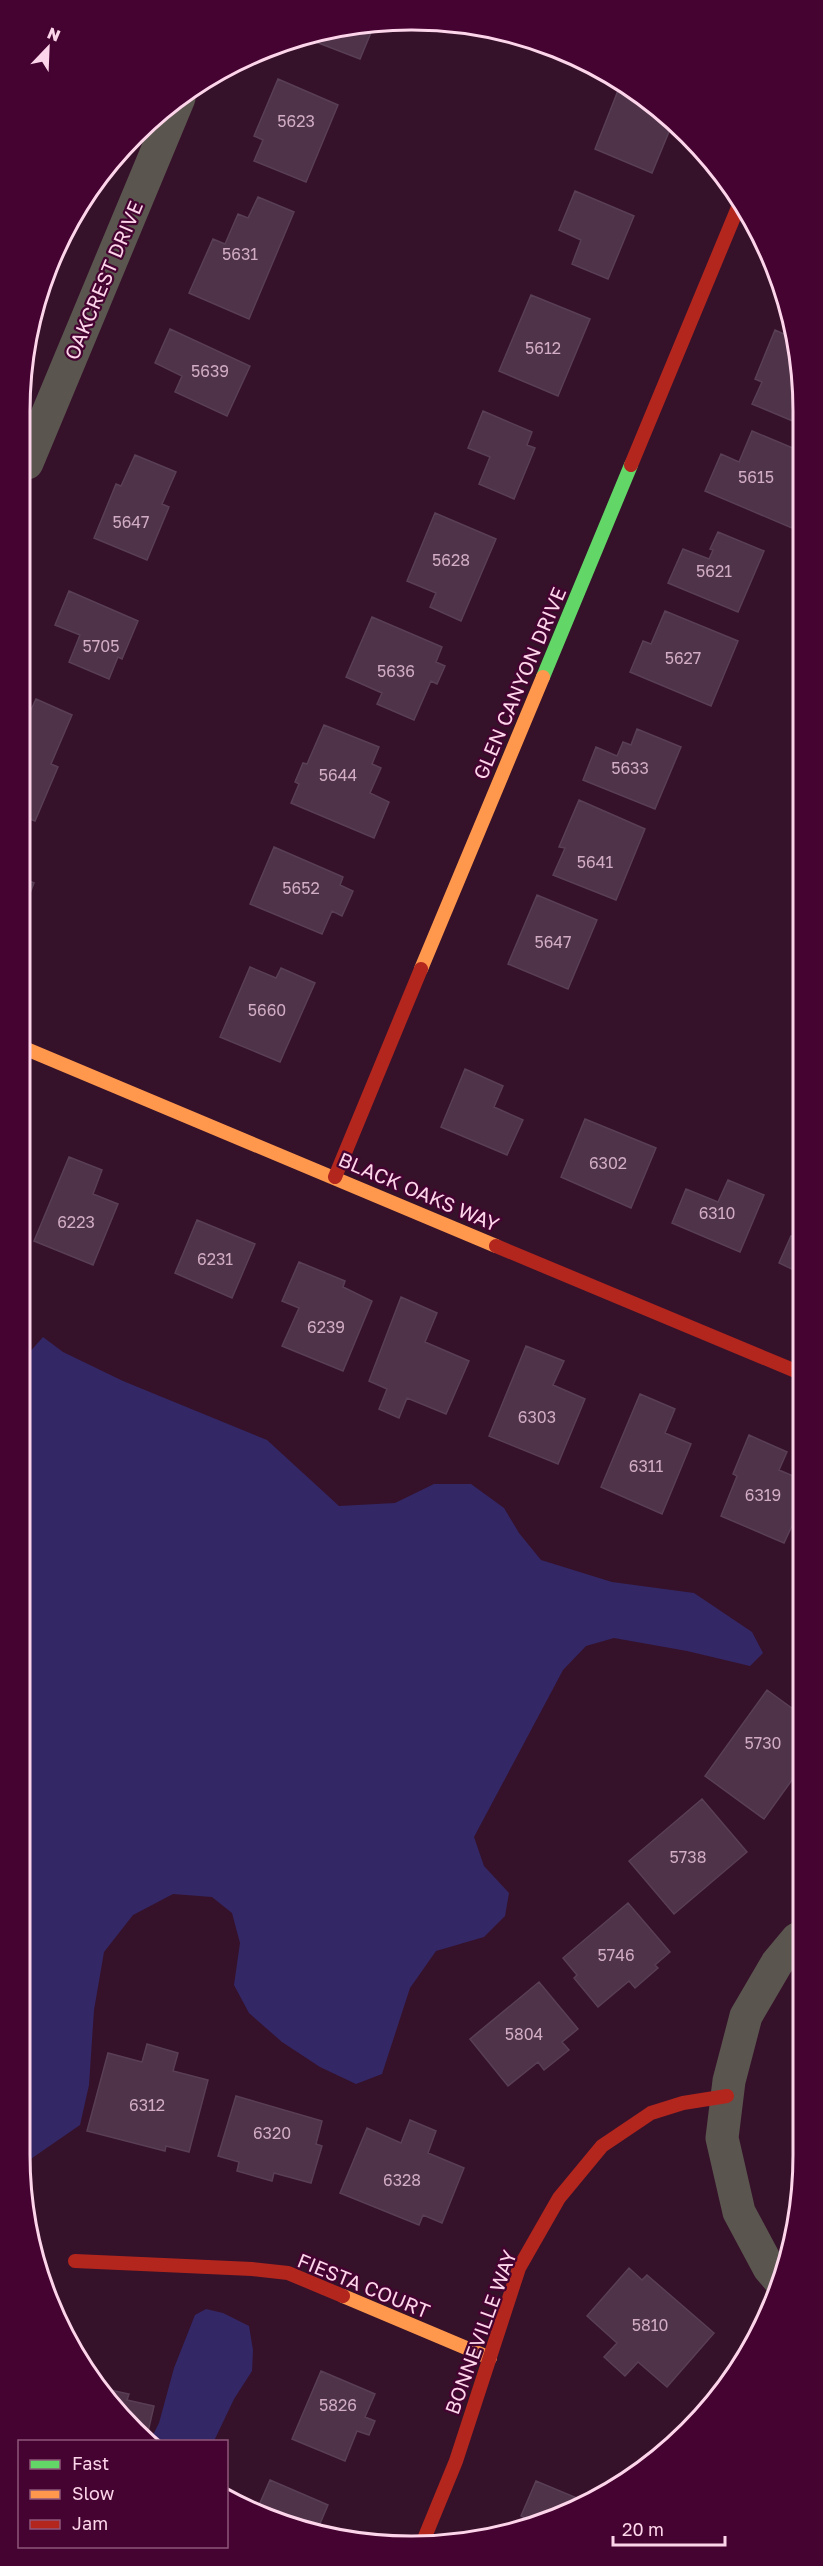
<svg xmlns="http://www.w3.org/2000/svg" width="823" height="2566" font-family="'Golos Text',sans-serif">
  <rect width="100%" height="100%" fill="#35122a"/>
  <path fill="#342765" d="M43 1337 63 1352 123 1381 267 1440 339 1506 395 1503 434 1484H471L504 1508 519 1533 541 1560 612 1582 694 1593 752 1632 763 1653 750 1666 687 1651 614 1638 586 1646 563 1670 474 1837 484 1866 509 1893 505 1916 484 1937 436 1951 410 1988 382 2074 356 2084 320 2067 282 2042 249 2013 234 1985 240 1943 232 1913 212 1897 173 1894 133 1915 104 1952 94 2010 89 2085 80 2125 22 2165 20 2154 23 1354H28Z
    M206 2309 223 2313 249 2326 253 2350 252 2371 234 2399 214 2441H154L151 2439 159 2423 174 2368 195 2315Z"/>
  <path fill="#4e3349" stroke="#593f55" stroke-width="1.5" d="M375 23 360 59 303 37 335 27Z
    M278 79 338 105 306 182 254 161 263 140 254 136Z
    M621 83 673 122 652 173 595 149Z
    M575 191 634 216 608 279 572 264 581 240 559 230Z
    M258 197 294 212 249 319 189 293 213 239 225 244 238 214 248 218Z
    M531 295 590 319 558 396 499 371Z
    M170 329 250 366 227 416 175 392 182 376 155 363Z
    M775 330 793 338 800 360V424L752 404 762 382 755 379Z
    M483 411 532 432 527 445 535 448 514 499 479 484 490 457 468 448Z
    M752 431 800 451V510L792 528 705 491 721 454 739 462Z
    M135 455 176 472 162 504 169 507 147 560 94 538 116 484 121 486Z
    M435 513 496 539 461 621 430 607 436 593 407 581Z
    M718 532 764 551 738 612 668 583 683 549 709 559 713 550 710 549Z
    M69 591 138 621 122 659 118 657 109 679 69 662 80 635 55 625Z
    M665 611 738 641 711 706 630 672 643 641 651 644Z
    M372 617 442 647 436 662 445 666 437 684 431 681 414 720 377 704 382 693 346 677Z
    M36 699 72 715 51 764 58 767 35 821 25 817V723Z
    M324 725 379 747 372 764 381 768 370 793 389 802 374 838 291 803 299 784 295 782 303 763 307 764Z
    M637 729 681 747 655 809 583 780 596 747 617 756 623 742 631 745Z
    M579 800 645 829 616 900 553 875 565 848 559 847Z
    M274 847 343 877 340 885 353 891 342 916 332 911 322 934 250 904Z
    M25 879 34 883 25 906Z
    M537 895 597 920 568 989 508 964Z
    M250 967 276 978 281 968 315 983 280 1062 220 1037Z
    M465 1069 503 1086 494 1107 523 1120 507 1155 441 1127Z
    M585 1119 656 1148 631 1208 561 1177Z
    M69 1157 102 1170 93 1194 118 1204 93 1265 34 1241Z
    M728 1180 764 1195 740 1252 672 1223 686 1189 718 1202Z
    M197 1220 255 1244 232 1298 175 1273Z
    M791 1236 798 1238V1272L779 1263Z
    M299 1262 345 1281 343 1287 372 1301 343 1371 282 1346 299 1308 282 1301Z
    M401 1297 437 1313 425 1342 469 1361 446 1414 407 1398 399 1418 379 1409 387 1389 369 1381Z
    M526 1346 564 1361 553 1385 585 1399 558 1464 489 1436Z
    M640 1394 675 1409 665 1433 691 1444 662 1514 601 1487Z
    M749 1435 787 1452 779 1470 798 1478V1513L784 1543 721 1516 737 1476 733 1474Z
    M767 1690 797 1712V1773L764 1819 705 1776Z
    M702 1799 747 1852 674 1914 629 1861Z
    M628 1903 670 1952 655 1965 658 1968 635 1988 629 1981 598 2007 574 1978 577 1975 563 1958Z
    M539 1982 578 2029 562 2042 569 2050 544 2070 538 2062 508 2086 470 2039Z
    M147 2044 178 2053 173 2071 208 2080 189 2152 166 2146 165 2151 87 2131 108 2053 142 2062Z
    M236 2096 322 2121 316 2144 322 2146 311 2183 274 2173 272 2181 237 2171 239 2162 218 2156Z
    M410 2120 436 2131 428 2153 464 2168 442 2223 423 2215 419 2225 340 2193 367 2128 401 2143Z
    M629 2268 642 2280 647 2275 714 2333 667 2387 638 2362 625 2376 604 2357 617 2343 587 2316Z
    M321 2371 375 2394 365 2417 375 2421 369 2435 357 2431 345 2461 292 2439Z
    M101 2388 129 2394 127 2400 154 2406 147 2436 117 2413Z
    M270 2480 328 2505 319 2526 328 2530 327 2533 256 2512Z
    M536 2481 584 2501 522 2529 527 2519 521 2516Z"/>
  <g fill="none" stroke-linecap="round" stroke-linejoin="round">
    <path stroke="#5b554f" stroke-width="33" d="M27 463 179 98
      M781 2282 769 2268 739 2212 722 2138 729 2081 746 2016 777 1963 797 1939"/>
    <path stroke="#63d668" stroke-width="14" d="M543 677 631 465"/>
    <path stroke="#ff974d" stroke-width="14" d="M421 969 543 677
      M24 1048 496 1246
      M343 2296 490 2358"/>
    <path stroke="#b3261e" stroke-width="14" d="M631 465 739 205
      M335 1177 421 969
      M496 1246 798 1372
      M75 2261 252 2269 288 2273 343 2296
      M424 2539 456 2461 519 2268 559 2198 602 2146 651 2113 683 2103 727 2096"/>
  </g>
  <g text-anchor="middle" dominant-baseline="central" stroke-width="4.5" stroke-linejoin="round" paint-order="stroke">
    <g font-size="16" fill="#d1acc2">
      <text x="296" y="121">5623</text>
      <text x="240" y="254">5631</text>
      <text x="543" y="348">5612</text>
      <text x="210" y="371">5639</text>
      <text x="756" y="477">5615</text>
      <text x="131" y="522">5647</text>
      <text x="451" y="560">5628</text>
      <text x="714" y="571">5621</text>
      <text x="101" y="646">5705</text>
      <text x="683" y="658">5627</text>
      <text x="396" y="671">5636</text>
      <text x="630" y="768">5633</text>
      <text x="338" y="775">5644</text>
      <text x="595" y="862">5641</text>
      <text x="301" y="888">5652</text>
      <text x="553" y="942">5647</text>
      <text x="267" y="1010">5660</text>
      <text x="608" y="1163">6302</text>
      <text x="717" y="1213">6310</text>
      <text x="76" y="1222">6223</text>
      <text x="215" y="1259">6231</text>
      <text x="326" y="1327">6239</text>
      <text x="537" y="1417">6303</text>
      <text x="646" y="1466">6311</text>
      <text x="763" y="1495">6319</text>
      <text x="763" y="1743">5730</text>
      <text x="688" y="1857">5738</text>
      <text x="616" y="1955">5746</text>
      <text x="524" y="2034">5804</text>
      <text x="147" y="2105">6312</text>
      <text x="272" y="2133">6320</text>
      <text x="402" y="2180">6328</text>
      <text x="650" y="2325">5810</text>
      <text x="338" y="2405">5826</text>
    </g>
    <g font-size="20" fill="#fdd5ea" stroke="#440330">
      <text transform="translate(103 280) rotate(-67)">OAKCREST DRIVE</text>
      <text transform="translate(519 683) rotate(-67)">GLEN CANYON DRIVE</text>
      <text transform="translate(419 1191) rotate(23)">BLACK OAKS WAY</text>
      <text transform="translate(364 2285) rotate(22)">FIESTA COURT</text>
      <text transform="translate(480 2332) rotate(-70)">BONNEVILLE WAY</text>
    </g>
  </g>
  <path d="M0 0H823V2566H0ZM411 30H412A381 381 0 0 1 793 411V2155A381 381 0 0 1 412 2536H411A381 381 0 0 1 30 2155V411A381 381 0 0 1 411 30Z" fill="#440330" fill-rule="evenodd"/>
  <path fill="none" stroke="#fdd5ea" stroke-width="3" d="M411 30H412A381 381 0 0 1 793 411V2155A381 381 0 0 1 412 2536H411A381 381 0 0 1 30 2155V411A381 381 0 0 1 411 30Z"/>
  <rect x="18" y="2440" width="210" height="108" fill="#440330" stroke="#8e577a" stroke-width="1.5"/>
  <rect x="30" y="2460" width="30" height="9" fill="#63d668" stroke="#8e577a" stroke-width="1.5"/>
  <text x="72" y="2470" font-size="18" fill="#fdd5ea">Fast</text>
  <rect x="30" y="2490" width="30" height="9" fill="#ff974d" stroke="#8e577a" stroke-width="1.5"/>
  <text x="72" y="2500" font-size="18" fill="#fdd5ea">Slow</text>
  <rect x="30" y="2520" width="30" height="9" fill="#b3261e" stroke="#8e577a" stroke-width="1.5"/>
  <text x="72" y="2530" font-size="18" fill="#fdd5ea">Jam</text>
  <g transform="translate(48 48) rotate(23)" stroke="#440330" stroke-width="4.5" paint-order="stroke">
  <path d="M0-4.5L10 22L0 15L-10 22Z" fill="#fdd5ea"/>
  <text y="-9" font-size="16" font-weight="bold" text-anchor="middle" fill="#fdd5ea">N</text>
  </g>
  <path d="M613 2536v9h112v-9" fill="none" stroke="#fdd5ea" stroke-width="3"/>
  <text x="622" y="2536" font-size="18" fill="#fdd5ea" stroke="#440330" stroke-width="4.5" paint-order="stroke">20 m</text>
</svg>
